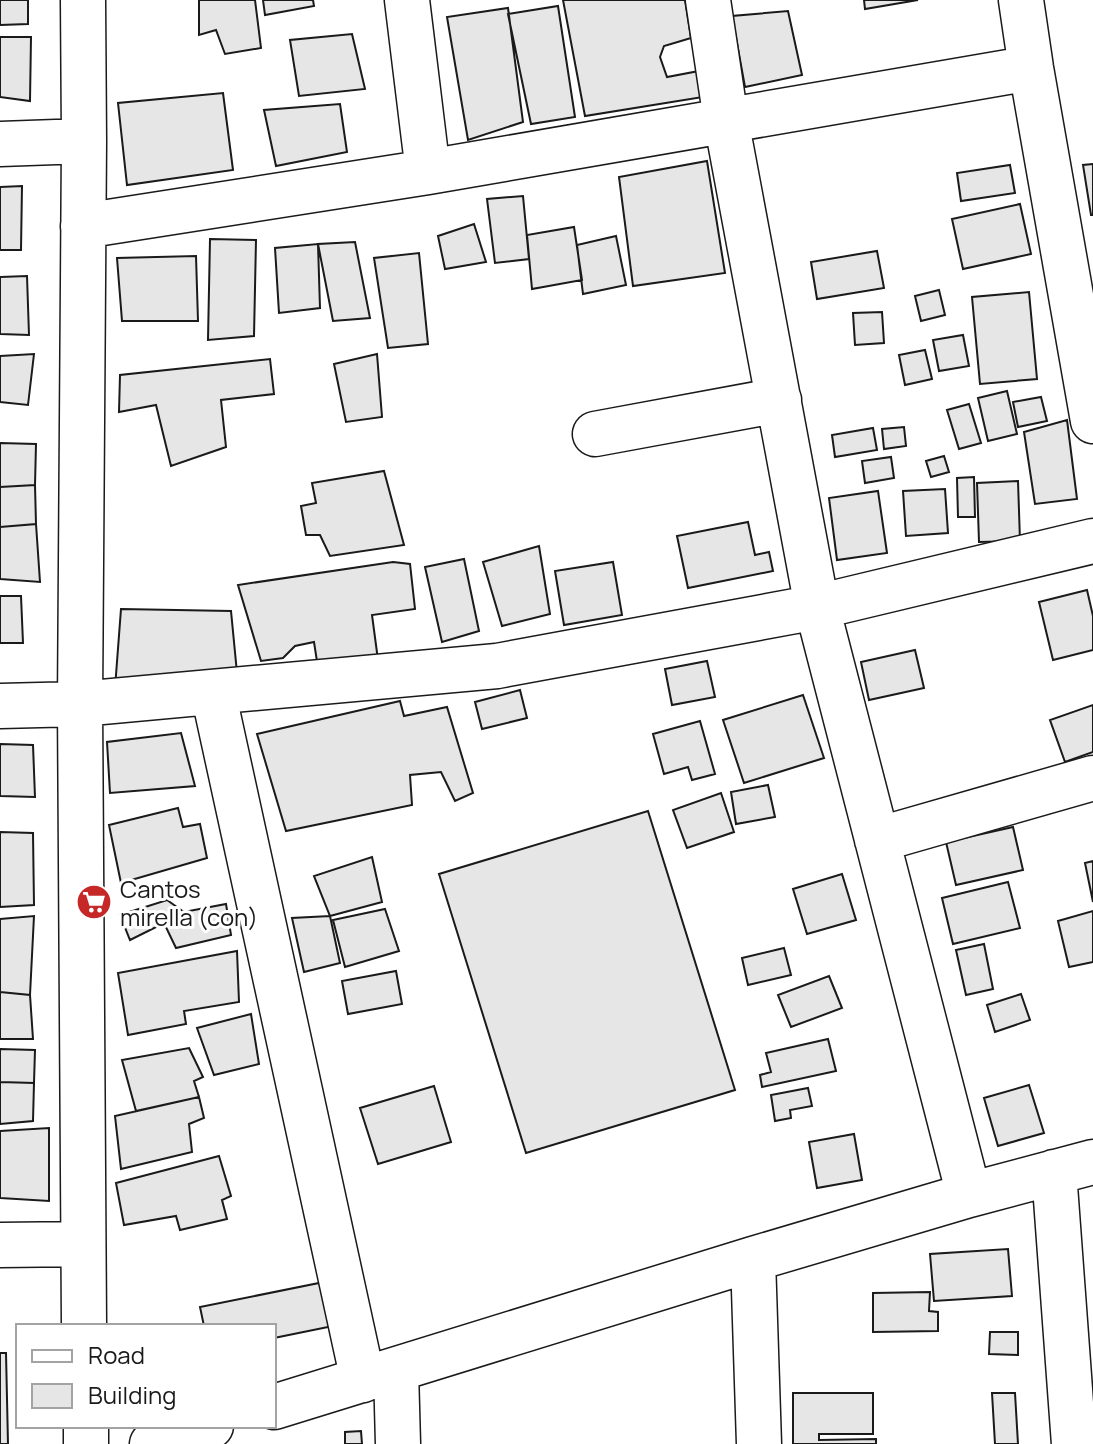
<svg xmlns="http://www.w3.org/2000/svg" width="1093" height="1444" font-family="Manrope,sans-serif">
  <rect width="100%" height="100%" fill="#fff"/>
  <path fill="#e6e6e6" stroke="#1a1a1a" stroke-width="2" d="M0 0H28V24L0 25Z
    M199 0H255L261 48 225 54 216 30 199 35Z
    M263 0H313L314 6 265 15Z
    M563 0H685L691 38 664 46 660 57 667 77 699 71 703 97 585 116Z
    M864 0H918L865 9Z
    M558 6 575 117 531 124 508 14Z
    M508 8 523 122 468 140 447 17Z
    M788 11 802 75 745 87 732 16Z
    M352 34 365 89 299 96 290 40Z
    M0 37H31L30 101 0 97Z
    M223 93 233 170 127 185 118 103Z
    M340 104 347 152 276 166 264 110Z
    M707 161 725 273 633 286 619 177Z
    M1093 164V215H1091L1083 165Z
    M1010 165 1015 193 961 201 957 173Z
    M22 186 21 250H0V187Z
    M523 196 529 259 495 263 487 199Z
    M1020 204 1031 254 963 269 952 219Z
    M474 224 486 262 445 269 438 236Z
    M574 227 582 280 532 289 527 235Z
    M616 236 626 285 583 294 577 245Z
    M210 239 256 240 254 336 208 340Z
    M355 242 370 318 333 321 318 244Z
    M318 244 320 308 279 313 275 248Z
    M877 251 884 288 817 299 811 262Z
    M419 253 428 344 388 348 374 258Z
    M196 256 198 321H122L117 258Z
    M27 276 29 335 0 334V277Z
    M939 290 945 315 921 321 915 296Z
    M1029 292 1037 379 980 384 972 297Z
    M882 312 884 343 855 345 853 313Z
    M963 335 969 366 939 371 933 340Z
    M925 350 932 379 905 385 899 355Z
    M34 354 28 405 0 402V356Z
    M377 354 382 417 346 422 334 364Z
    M270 359 274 394 221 400 226 447 171 466 156 405 119 412 120 375Z
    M1007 391 1017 434 988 441 978 398Z
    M1041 397 1047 421 1018 427 1013 402Z
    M969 404 981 443 959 449 947 410Z
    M1067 420 1077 499 1035 504 1024 432Z
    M904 427 906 446 884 449 882 429Z
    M873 428 877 450 835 457 832 435Z
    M0 443 36 444 35 485 0 487Z
    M944 456 949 472 931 477 926 461Z
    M891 457 894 478 865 483 862 461Z
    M384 471 404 545 330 556 320 535H306L301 506 316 503 312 483Z
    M974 477 975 517H958L957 478Z
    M1018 481 1020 541 979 542 977 483Z
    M35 485 36 524 0 527V487Z
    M945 489 948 533 906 536 903 491Z
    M878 491 887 553 837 560 829 498Z
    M748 522 755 555 769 552 773 571 688 588 677 536Z
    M36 524 40 582 0 579V527Z
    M539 546 550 614 502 626 483 562Z
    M464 559 479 631 442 642 425 567Z
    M393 562 410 564 415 609 372 615 378 660 318 668 314 642 295 646 283 658 261 661 238 585Z
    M613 562 622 615 564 625 555 571Z
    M1087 590 1093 616V650L1053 660 1039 602Z
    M0 596H21L23 643H0Z
    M121 609 231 611 237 673 115 688Z
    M915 650 924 688 869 700 861 662Z
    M707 661 715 697 672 705 665 669Z
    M520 690 527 718 482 729 475 702Z
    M803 695 824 758 744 783 723 720Z
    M400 701 404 716 447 707 473 793 455 801 441 772 410 775 412 805 286 831 257 734Z
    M1093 705V752L1065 762 1050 720Z
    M700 721 715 774 692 780 688 767 664 774 653 734Z
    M181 733 195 786 110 793 107 742Z
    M0 744 33 745 35 797 0 796Z
    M768 785 775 817 736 824 731 792Z
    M721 793 734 832 687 848 673 810Z
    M178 808 183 827 200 824 207 858 121 883 109 825Z
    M648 811 735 1090 526 1153 439 874Z
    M1013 827 1023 870 956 885 946 842Z
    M0 832 33 833 34 905 0 907Z
    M372 857 382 902 330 916 314 876Z
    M1093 861V902L1085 863Z
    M842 874 856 920 807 934 793 889Z
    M1008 882 1020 928 953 944 942 898Z
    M167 900 184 912 226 904 231 935 176 948 164 923 130 940 120 915Z
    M385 909 399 951 345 967 333 920Z
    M1093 911V962L1069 967 1058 921Z
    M34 916 30 995 0 992V919Z
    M330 916 340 963 304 972 292 918Z
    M984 944 993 989 966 995 956 950Z
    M784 948 791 975 748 985 742 958Z
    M237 951 239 1002 184 1011 186 1024 128 1035 118 973Z
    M396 971 402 1004 348 1014 342 981Z
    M829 976 842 1008 791 1027 778 995Z
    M0 992 30 995 33 1039H0Z
    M1021 994 1030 1020 995 1032 987 1005Z
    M251 1014 259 1064 214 1075 197 1028Z
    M828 1039 836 1071 762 1087 760 1075 771 1072 766 1053Z
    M189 1048 203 1077 194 1081 199 1097 136 1111 122 1060Z
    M0 1049 35 1050 34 1083 0 1082Z
    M0 1082 34 1083 33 1121 0 1124Z
    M1029 1085 1044 1133 998 1146 984 1098Z
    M434 1086 451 1142 378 1164 360 1108Z
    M808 1088 812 1106 790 1110 791 1118 775 1121 771 1095Z
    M199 1097 204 1118 189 1124 192 1152 121 1169 115 1116Z
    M49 1128V1201L0 1198V1131Z
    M854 1134 862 1180 817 1188 809 1142Z
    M219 1156 231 1196 222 1200 227 1219 180 1230 176 1216 124 1225 116 1183Z
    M1008 1249 1012 1296 934 1301 930 1254Z
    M324 1282 333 1326 274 1338V1326H204L200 1307Z
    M930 1292 929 1311 938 1312V1331L873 1332V1293Z
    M990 1332H1018V1355L989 1354Z
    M0 1353H6L8 1444H0Z
    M793 1393H873V1434H819V1440L876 1439V1444H793Z
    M992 1393H1015L1018 1444H995Z
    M361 1431 362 1444H345V1432Z"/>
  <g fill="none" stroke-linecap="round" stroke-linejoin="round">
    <defs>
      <path id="minor" d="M83 0 84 141 80 704 84 1326
        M407 0 428 172
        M708 0 726 120 817 607 969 1195
        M1021 0 1031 68 1093 421
        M0 144 84 141
        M83 226 428 172 1031 68
        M595 434 779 400
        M213 692 363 1380
        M0 706 80 704 497 666 817 607 1093 541
        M877 840 1093 778
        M1054 1172 1074 1444
        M0 1245 83 1244
        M753 1259 759 1444
        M396 1370 398 1444
        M274 1407 753 1259 969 1195 1093 1162
        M86 1426V1444
        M152 1444 211 1426"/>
    </defs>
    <use href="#minor" stroke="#1a1a1a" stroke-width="47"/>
    <use href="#minor" stroke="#fff" stroke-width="44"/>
  </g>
  <defs>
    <symbol id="supermarket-disc" viewBox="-11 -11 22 22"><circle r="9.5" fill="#c62828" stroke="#fff"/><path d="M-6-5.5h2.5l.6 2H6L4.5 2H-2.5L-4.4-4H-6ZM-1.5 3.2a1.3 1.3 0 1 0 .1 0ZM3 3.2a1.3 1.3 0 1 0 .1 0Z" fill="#fff"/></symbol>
  </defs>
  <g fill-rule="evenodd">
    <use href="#supermarket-disc" x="74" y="882" width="40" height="40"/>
  </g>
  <g text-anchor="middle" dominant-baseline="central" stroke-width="6" stroke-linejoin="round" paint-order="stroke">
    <g font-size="24" fill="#1a1a1a" stroke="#fff" text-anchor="start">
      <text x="120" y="888">Cantos<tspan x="120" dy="28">mirella (con)</tspan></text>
    </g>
  </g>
  <rect x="16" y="1324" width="260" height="104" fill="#ffffff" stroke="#a3a3a3" stroke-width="2"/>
  <rect x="32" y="1350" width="40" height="12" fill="#ffffff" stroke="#a3a3a3" stroke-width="2"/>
  <text x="88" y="1364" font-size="24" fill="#1a1a1a">Road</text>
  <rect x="32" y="1384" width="40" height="24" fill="#e6e6e6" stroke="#a3a3a3" stroke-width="2"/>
  <text x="88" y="1404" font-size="24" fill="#1a1a1a">Building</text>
</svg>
